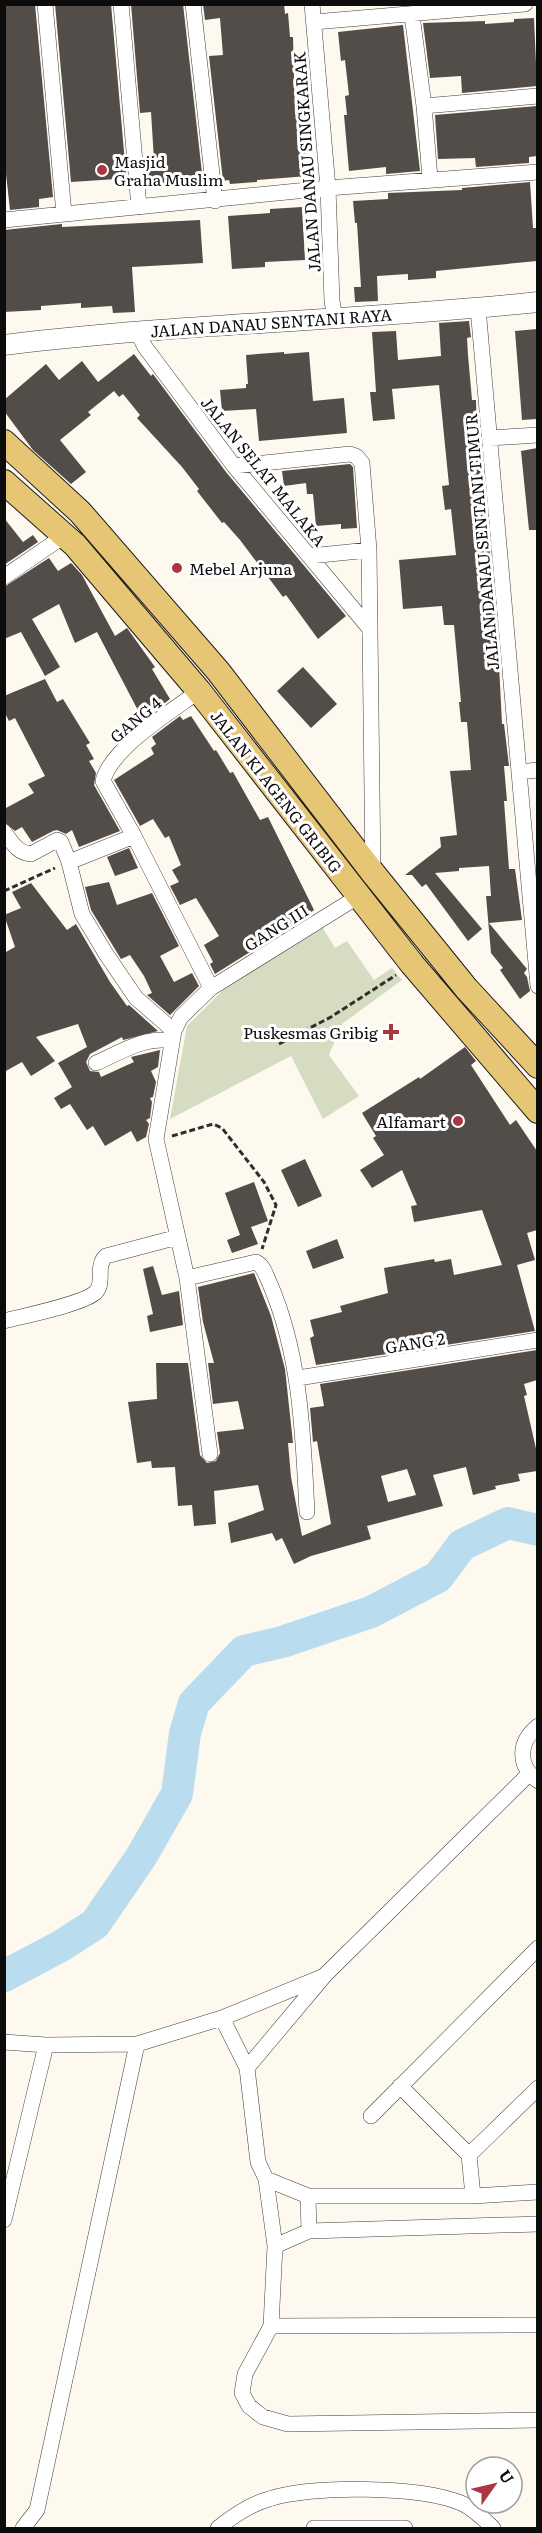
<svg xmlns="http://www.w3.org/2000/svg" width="542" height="2533" font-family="Literata,serif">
  <rect width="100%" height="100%" fill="#fdf9ee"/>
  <path fill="#d5dcc2" d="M323 928 335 948 347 941 374 980 392 968 402 980 342 1024 329 1055 359 1096 323 1119 291 1056 170 1119 187 1026 227 986Z"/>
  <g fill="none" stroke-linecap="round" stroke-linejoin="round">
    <path stroke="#b9ddee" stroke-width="32" d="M4 1976 61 1946 95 1924 141 1857 177 1794 185 1733 194 1703 244 1651 282 1642 371 1612 438 1577 462 1545 508 1523 538 1530"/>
  </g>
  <path fill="#534d4a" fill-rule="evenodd" d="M4 4H35L53 197 39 199V207L10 210 4 156Z
    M55 4H111L127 186 117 187V179L71 182Z
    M131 4H183L203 182 147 185 145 161 154 160 151 112 140 113Z
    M203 4H284L285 14 288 13 290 37H293L295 114H301L308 176 257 180V182L230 184 229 180 223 181 209 56 223 55 220 18 205 20Z
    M534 18 537 86 462 93 461 76 430 78 423 23 485 21V24L514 22V19Z
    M403 25 420 171 386 174V167L349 171 344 115H347L345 96 349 95 345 60 341 61 338 32Z
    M537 106V156L529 157V163L476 167 475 158 438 159 435 115Z
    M530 182 533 228H537V261L436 271V278L408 280V274L377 276 378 301 355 302 354 287H361L357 223H355L353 201 388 199V193L462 190V188Z
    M302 207 305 260 265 262V267L232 269 228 216 270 213V209Z
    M200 220 203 263 132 267 135 312 113 313 112 306 81 308V303L41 306V310L4 312V230L62 224V227Z
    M469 321 471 337 467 338 468 355 472 400H476L477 438 484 509H486L498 645 502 724H504L509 766H504L507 801H504L509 869H515L522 920 489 923 527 969 524 973 527 977 530 991 520 999 500 970 503 968 491 953 486 896H491L489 866 459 868V871L435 873 482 929 468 941 426 884 422 887 412 875H405L441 847 440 837 457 835 450 771 471 770 467 722H461L459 702H461L454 625H444L442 606 403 609 399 560 456 555 451 509 445 510 442 486 449 485 439 385 392 389 395 419 373 421 370 392H376L372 332 396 331 398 360 441 356 439 323Z
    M537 329V419L522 420 515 331Z
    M284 352V354L309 352 313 401 344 398 347 433 259 441 256 409 222 411 220 390 246 388V384H248L246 355Z
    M134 354 151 376 153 374 226 472 346 616 318 639 286 595 283 597 240 540 224 522 222 523 197 491 199 489 182 467 137 418 140 415 123 394 119 397 114 391 88 412 91 415 60 440 86 472 71 484 33 450 4 411V400L46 364 59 380 82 361 98 382Z
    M537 448V530H529L521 451Z
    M350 464 353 467 357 528 341 529V524L316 526 313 494H307L306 483 284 486 282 471Z
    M4 518 23 542 33 535 38 542 4 565Z
    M49 558 58 571 71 563 73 565 82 575 115 636 127 628 155 667 152 669 170 699 143 720 97 632 75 643 59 604 32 619 60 667 45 676 21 632 4 639V587Z
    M303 667 337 704 311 728 277 691Z
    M45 679 57 702 63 699 90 743 86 745 94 759 89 761 96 773 94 785 120 831 79 847 72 830 66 834 57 830 53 831 32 842 22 827 15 831 4 822V809L34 793 28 784 45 776 15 718 9 721 4 711V696Z
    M180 716 183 720 191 716 214 751 216 750 230 773 233 772 260 820 268 817 314 910 298 922 215 974 210 964 213 962 204 945 219 936 196 898 180 905 170 886 179 882 172 870 181 865 169 836 165 838 153 819 140 826 114 780 154 754 151 748 156 744 152 737Z
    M129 848 138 868 115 876 107 857Z
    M109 882 117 905 152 893 179 946 160 956 174 982 192 973 199 986 170 1015 147 995 152 993 144 976 130 955 121 959 91 910 85 887Z
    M31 883 67 930 76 924 110 982 127 1006 129 1005 158 1031 123 1040 122 1037 90 1054 86 1062 90 1071 99 1072 101 1077 134 1062 131 1057 160 1050 158 1067 151 1071 156 1082 153 1097 150 1098 152 1102 150 1118 146 1120 149 1124 146 1137 137 1142 131 1131 105 1146 93 1126 87 1130 70 1104 61 1109 54 1098 72 1087 58 1063 87 1047 78 1024 36 1037 55 1061 31 1076 22 1062 4 1072V953L15 947 4 915 21 908 12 892Z
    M465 1047 476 1061 471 1065 510 1125 516 1120 537 1151V1230L527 1233 535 1260 517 1265 535 1331 316 1365 310 1338 314 1336 310 1320 342 1312 340 1306 388 1293 384 1268 434 1259 435 1262 451 1259 454 1275 502 1265 482 1210 414 1222 411 1206 417 1205 402 1170 372 1188 360 1170 384 1155 373 1138 376 1136 362 1113 419 1077 420 1079Z
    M305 1159 322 1196 298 1207 281 1170Z
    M254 1182 268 1221 251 1227 258 1244 232 1253 227 1240 240 1235 225 1193Z
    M337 1239 344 1258 313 1269 306 1251Z
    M153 1266 162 1295 179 1291 183 1325 150 1332 147 1316 153 1314 143 1269Z
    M254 1273 271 1316 285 1369 293 1443H288L291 1477 302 1536 331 1524 317 1441 313 1442 310 1408 324 1406 320 1384 537 1350V1380L524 1384 527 1395 524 1396 537 1453V1471L518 1474 520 1481 495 1486 496 1489 473 1495 466 1467 433 1475 443 1506 367 1526 371 1539 311 1556 294 1564 282 1538 276 1541 272 1533 231 1543 228 1523 264 1510 258 1485 214 1491 216 1524 194 1526 192 1505 178 1506 175 1467 152 1468 151 1461 137 1463 128 1402 157 1399 156 1363H188L200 1455 207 1463 216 1461 220 1453 217 1432 244 1429 238 1401 213 1404 208 1363H214L203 1322 198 1287ZM407 1469 416 1495 388 1502 381 1476Z"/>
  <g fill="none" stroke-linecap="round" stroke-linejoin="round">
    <defs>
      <path id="minor" d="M45 4 64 214
        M121 4 139 207
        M193 4 215 201
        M312 4 328 188 332 301 335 318
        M412 15 424 106 430 178
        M314 22 525 4
        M424 106 538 96
        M4 220 328 188 538 172
        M478 308 519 772 538 770
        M136 330 145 347 234 466 370 629
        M490 438 538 435
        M234 466 350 454 356 456 362 463 369 550 373 873
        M310 556 369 550
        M4 577 64 536
        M199 691C172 711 111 748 103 781L134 836 211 988
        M519 772 538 986
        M4 832C12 842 17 853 31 854L57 840 61 842 69 862 82 914 106 954 136 998 174 1031
        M69 862 134 836
        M96 1063C121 1052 145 1036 172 1041
        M187 1278 256 1262C264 1266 266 1276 270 1284 301 1356 303 1435 307 1512
        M4 1321C23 1316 84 1304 96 1292 105 1282 95 1266 106 1256L178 1237
        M298 1378 538 1340
        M210 1454 187 1278 156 1139 174 1031 181 1017 211 988 359 896
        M538 1726C518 1742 517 1766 538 1781
        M529 1774 325 1975 247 2068 258 2162 266 2179 275 2246 271 2326 245 2374 242 2393 249 2406 263 2417 288 2424 538 2420
        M222 2018 247 2068
        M4 2042 46 2045 137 2044 222 2018 322 1977
        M400 2086 469 2155
        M371 2116 538 1948
        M266 2179 308 2196H473L538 2192
        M308 2196 309 2231
        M473 2196 469 2155 538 2088
        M4 2220 46 2045
        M275 2246 309 2231 538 2224
        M271 2326 538 2325
        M23 2528 37 2510 137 2044
        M218 2528C233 2516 250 2504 269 2499 312 2485 419 2486 461 2503 472 2508 485 2520 493 2528
        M314 2528H405"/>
      <path id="tertiary" d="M4 345C182 323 360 321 538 302"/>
      <path id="primary" d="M4 442 80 512 218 671 373 873 466 988 538 1066
        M4 482 75 545 199 691 412 964 538 1111"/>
    </defs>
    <use href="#minor" stroke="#3f3f3f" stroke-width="16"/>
    <use href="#tertiary" stroke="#3f3f3f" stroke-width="21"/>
    <use href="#primary" stroke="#1d1d1d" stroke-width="26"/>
    <path stroke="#2e2e2e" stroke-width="3" stroke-dasharray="6 3" stroke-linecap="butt" d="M4 891 55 868
      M279 1044 331 1017 396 975
      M172 1136 213 1124 222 1128 264 1182 276 1205 262 1249"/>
    <use href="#minor" stroke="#fff" stroke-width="15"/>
    <use href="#tertiary" stroke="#fff" stroke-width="20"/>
    <use href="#primary" stroke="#e6c574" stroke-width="24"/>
  </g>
  <g fill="#aa3742" stroke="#fff" stroke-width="2">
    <circle cx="102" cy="170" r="6"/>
    <circle cx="177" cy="568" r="6"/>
    <path d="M388 1023h6v6h6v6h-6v6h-6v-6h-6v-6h6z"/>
    <circle cx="458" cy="1121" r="6"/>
  </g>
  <g text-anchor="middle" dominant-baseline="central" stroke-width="6" stroke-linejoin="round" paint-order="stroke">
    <g font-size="16" fill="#0c0c0c" stroke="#fff" text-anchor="start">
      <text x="114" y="161">Masjid<tspan x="114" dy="18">Graha Muslim</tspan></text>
      <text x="189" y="568">Mebel Arjuna</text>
      <text x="378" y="1032" text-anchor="end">Puskesmas Gribig</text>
      <text x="446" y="1121" text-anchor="end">Alfamart</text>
    </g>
    <g font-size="16" fill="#0c0c0c" stroke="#fff">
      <text transform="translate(306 162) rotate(-94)">JALAN DANAU SINGKARAK</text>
      <text transform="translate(271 322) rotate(-4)">JALAN DANAU SENTANI RAYA</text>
      <text transform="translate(264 471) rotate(51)">JALAN SELAT MALAKA</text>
      <text transform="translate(481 542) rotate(-95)">JALAN DANAU SENTANI TIMUR</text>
      <text transform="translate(135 719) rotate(-40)">GANG 4</text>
      <text transform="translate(277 791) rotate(52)">JALAN KI AGENG GRIBIG</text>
      <text transform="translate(276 927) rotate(-32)">GANG III</text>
      <text transform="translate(415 1342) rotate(-9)">GANG 2</text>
    </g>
  </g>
  <rect width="542" height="2533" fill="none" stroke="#0c0c0c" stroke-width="12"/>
  <g transform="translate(494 2485) rotate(56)"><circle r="28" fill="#ffffff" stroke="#9e9e9e" stroke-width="1.5"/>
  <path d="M0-4.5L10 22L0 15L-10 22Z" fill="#aa3742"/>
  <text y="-9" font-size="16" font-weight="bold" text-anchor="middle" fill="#0c0c0c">U</text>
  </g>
</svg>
